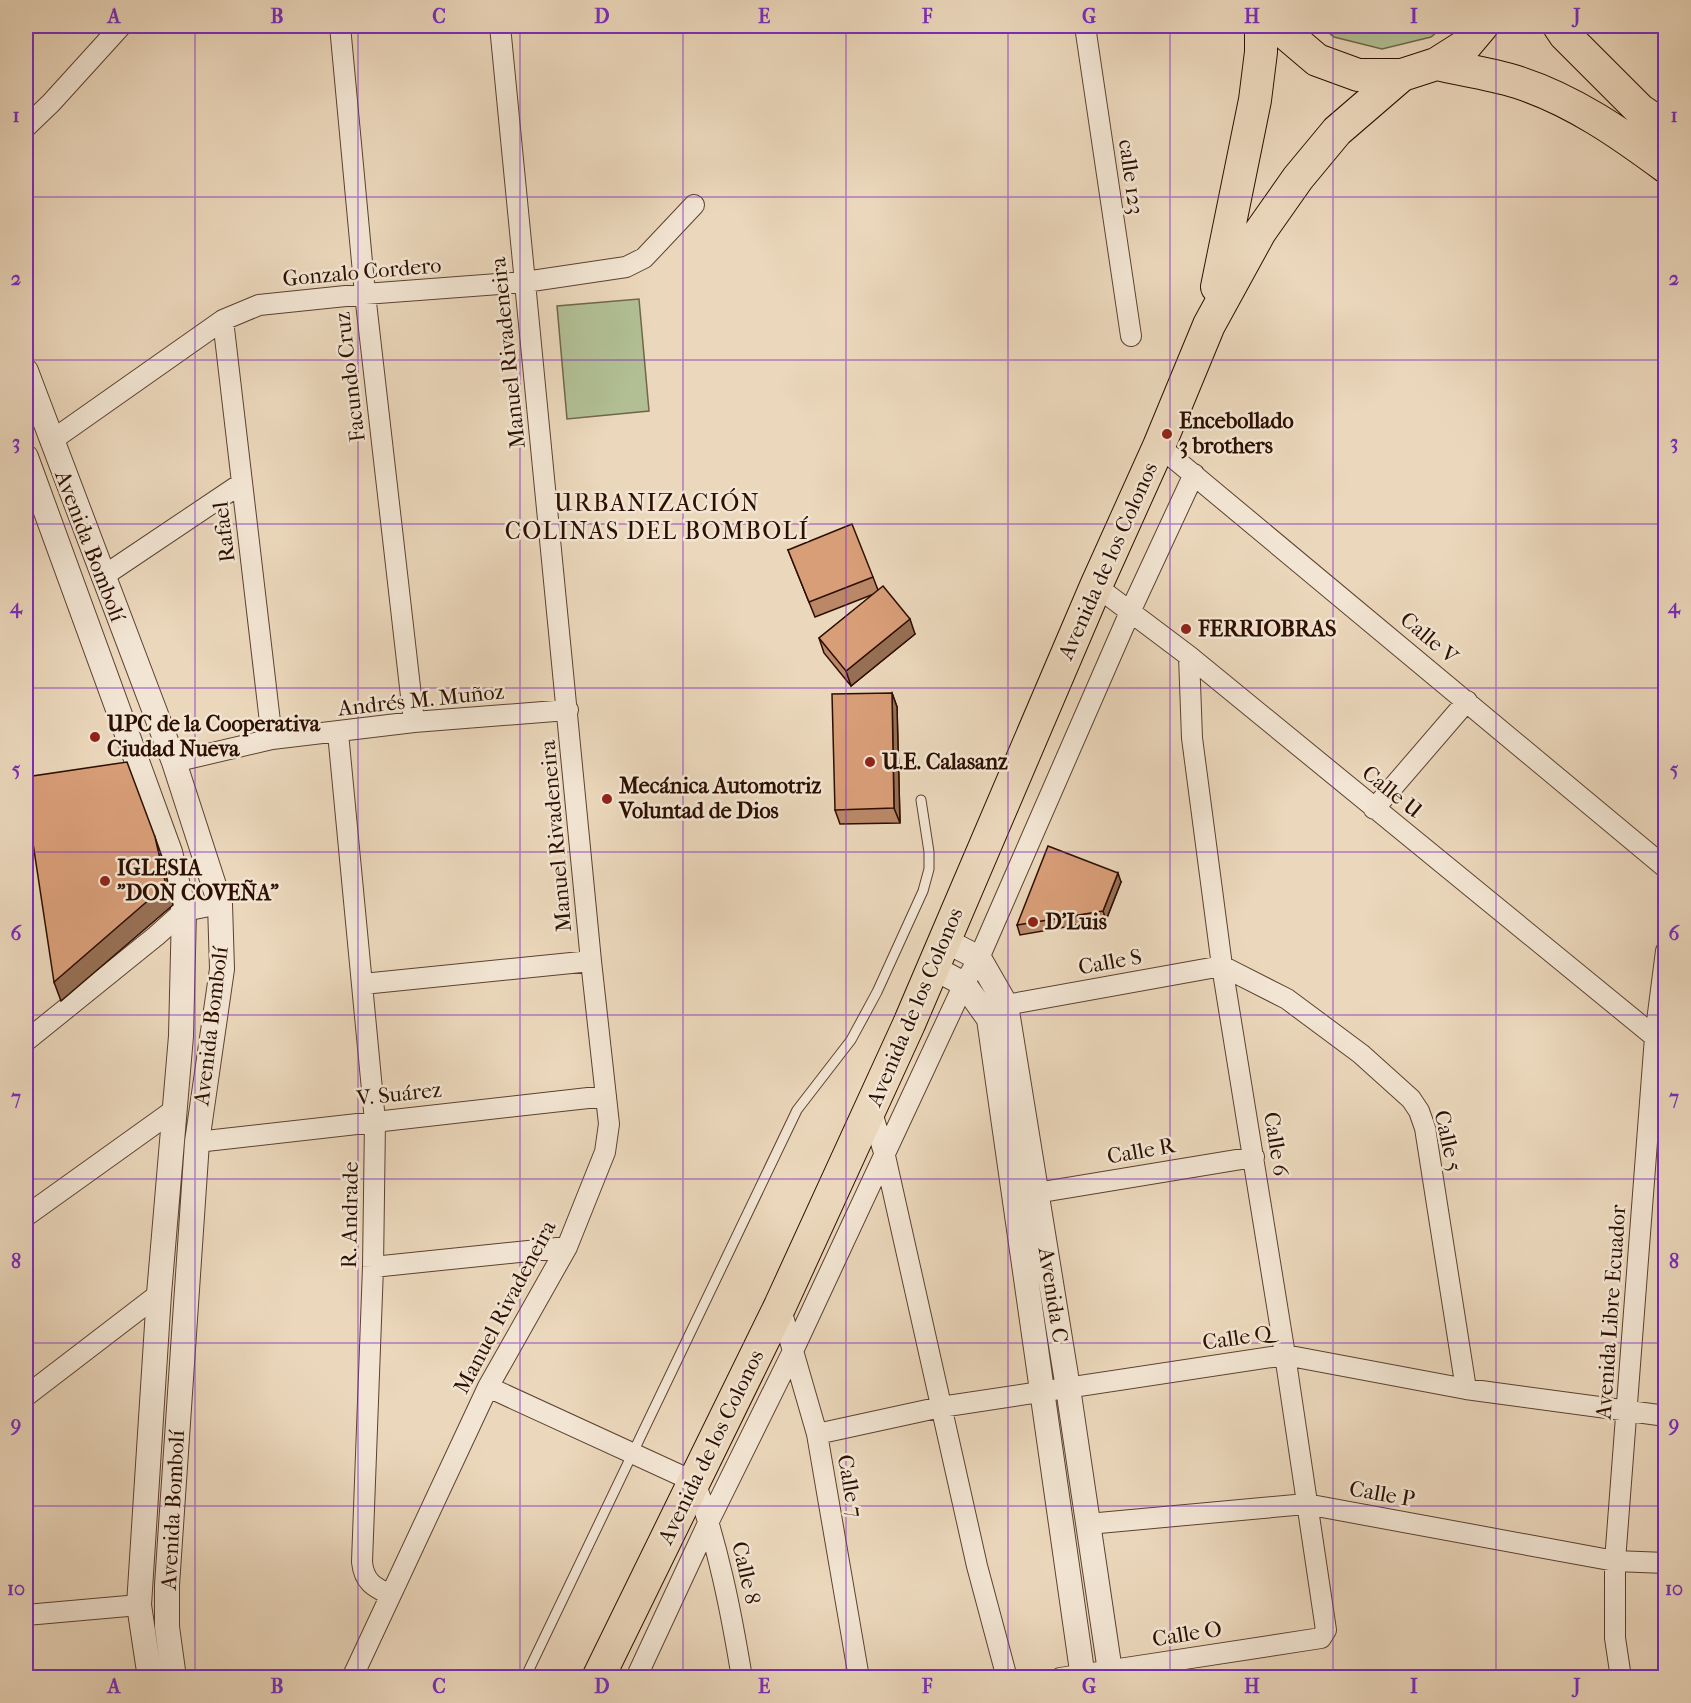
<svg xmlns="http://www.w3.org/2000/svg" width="1691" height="1703" font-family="'IM FELL French Canon',serif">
  <rect width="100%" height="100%" fill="#ebd7bb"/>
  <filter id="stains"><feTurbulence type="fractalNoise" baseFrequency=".00333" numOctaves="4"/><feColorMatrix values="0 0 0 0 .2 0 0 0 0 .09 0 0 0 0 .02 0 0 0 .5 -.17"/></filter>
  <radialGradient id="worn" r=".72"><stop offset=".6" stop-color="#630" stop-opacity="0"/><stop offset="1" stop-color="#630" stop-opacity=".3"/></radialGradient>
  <path fill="#b2bf94" stroke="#70674a" stroke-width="1.5" d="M1321 26H1444L1431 37 1382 49 1334 37Z
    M639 299 649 411 567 419 557 306Z"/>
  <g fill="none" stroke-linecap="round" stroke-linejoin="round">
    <defs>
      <path id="service" d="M525 1678 797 1110 851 1040 877 992 923 891 929 869V852L921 800"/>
      <path id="minor" d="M340 26 365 294 414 722
        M1085 26 1131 336
        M26 127 51 103 121 26
        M223 320 272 739
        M51 441 223 320 259 305 365 294 525 282 626 267 644 258 694 205
        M1159 446 1666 868
        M102 577 242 483
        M1096 586 1189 656 1655 1037
        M338 733 375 1121 373 1267 362 1562C364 1582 374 1587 390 1595
        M174 762 272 739 414 722 568 710
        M1374 809 1467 701
        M363 984 591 961
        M1006 1005 1222 966 1287 999 1361 1054 1411 1099 1419 1111 1425 1128 1466 1389
        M26 1041 156 936 184 911 220 904
        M871 1109 885 1156 977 1566 1007 1678
        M197 1142 606 1096
        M1036 1193 1254 1157
        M26 1216 174 1110
        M373 1267 567 1247
        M780 1306 817 1434 859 1678
        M488 1387 695 1482C718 1545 731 1611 742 1678
        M26 1396 159 1294
        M817 1434 941 1407 1285 1355 1466 1389 1666 1416
        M1088 1524 1306 1504 1615 1561 1666 1563
        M26 1615 139 1605
        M352 1678 488 1387 567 1247 605 1152 609 1124 591 961 500 26
        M636 1678 709 1521 792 1353 964 984 979 958 1130 612 1194 474
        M1060 1678 1321 1638 1326 1630 1285 1355 1222 966 1192 738 1189 656
        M1621 1678 1615 1638V1561L1655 1037 1666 951"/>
      <path id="tertiary" d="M26 371 174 762 220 904 222 969 197 1142 167 1585V1627L174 1678
        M26 457 170 852 184 911 181 1036 159 1294 139 1605 150 1678
        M944 940 979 958 1006 1005 1068 1388 1111 1678
        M932 967 964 984 989 1019 1083 1678"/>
      <path id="trunk" d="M1280 26 1284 32 1317 60 1358 75H1402L1436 64 1466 45 1482 26
        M1559 26 1565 35 1640 110 1666 128
        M1436 64C1463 70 1491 74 1517 82 1573 100 1620 133 1666 167
        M1217 287 1255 100 1261 52V26
        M598 1678 780 1306 909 1024 1096 586 1159 446 1209 325 1260 232 1298 178 1337 131 1402 75"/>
    </defs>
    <use href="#service" stroke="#5c4130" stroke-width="11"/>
    <use href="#minor" stroke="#5c4130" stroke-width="22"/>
    <use href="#tertiary" stroke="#5c4130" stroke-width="26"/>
    <use href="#trunk" stroke="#2d0f01" stroke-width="34"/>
    <use href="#service" stroke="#f2e5d3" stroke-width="9"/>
    <use href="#minor" stroke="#f2e5d3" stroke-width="20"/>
    <use href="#tertiary" stroke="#f2e5d3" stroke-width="24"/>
    <use href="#trunk" stroke="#ebd7bb" stroke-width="32"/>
  </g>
  <path fill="#ba8867" stroke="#2d0f01" stroke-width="1.5" d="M788 550 873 577 878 590 915 634 851 686 824 653 819 638 874 594 815 617Z
    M892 693 897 707 900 823 840 824 835 810Z
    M1121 882 1106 920 1020 935 1017 925Z"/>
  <path fill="#976f54" stroke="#2d0f01" stroke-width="1.5" d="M910 619 915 634 851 686 846 671Z
    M892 693 897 707 900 823 894 808Z
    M155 837 162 857 173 905 61 1001 54 982Z
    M1118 873 1121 882 1106 920 1103 911Z"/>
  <path fill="#d89e78" stroke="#2d0f01" stroke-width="1.5" d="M852 524 873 577 809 602 788 550Z
    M883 586 910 619 846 671 819 638Z
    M892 693 894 808 835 810 832 694Z
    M127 762 155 837 166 885 54 982 26 797V777Z
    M1048 846 1118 873 1103 911 1017 925Z"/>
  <path fill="none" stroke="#7b2cbf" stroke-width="1.5" stroke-opacity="0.55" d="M195 26V1678M358 26V1678M520 26V1678M683 26V1678M846 26V1678M1008 26V1678M1170 26V1678M1333 26V1678M1496 26V1678M26 197H1666M26 360H1666M26 524H1666M26 688H1666M26 852H1666M26 1015H1666M26 1179H1666M26 1343H1666M26 1506H1666"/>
  <g fill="#8f2418" stroke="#f2e5d3" stroke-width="2">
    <circle cx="1167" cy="434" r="6"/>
    <circle cx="1186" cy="629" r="6"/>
    <circle cx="95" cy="737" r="6"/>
    <circle cx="870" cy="762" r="6"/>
    <circle cx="607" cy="799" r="6"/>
    <circle cx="105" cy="881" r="6"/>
    <circle cx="1033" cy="922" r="6"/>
  </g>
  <g text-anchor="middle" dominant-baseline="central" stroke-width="5" stroke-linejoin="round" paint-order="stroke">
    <g font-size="22" fill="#2d0f01" stroke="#f2e5d3">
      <text transform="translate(1131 177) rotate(82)">calle 123</text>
      <text transform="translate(362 272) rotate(-5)">Gonzalo Cordero</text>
      <text transform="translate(508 353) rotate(-96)">Manuel Rivadeneira</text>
      <text transform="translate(350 377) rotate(-97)">Facundo Cruz</text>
      <text transform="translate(224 532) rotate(-97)">Rafael</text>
      <text transform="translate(90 546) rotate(69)">Avenida Bombolí</text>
      <text transform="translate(1108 561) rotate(-66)">Avenida de los Colonos</text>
      <text transform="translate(1429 638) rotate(40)">Calle V</text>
      <text transform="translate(421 700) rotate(-6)">Andrés M. Muñoz</text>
      <text transform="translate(1392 792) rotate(39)">Calle U</text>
      <text transform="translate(556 836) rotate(-95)">Manuel Rivadeneira</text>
      <text transform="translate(1110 962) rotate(-10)">Calle S</text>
      <text transform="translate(915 1007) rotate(-67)">Avenida de los Colonos</text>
      <text transform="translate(211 1026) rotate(-83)">Avenida Bombolí</text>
      <text transform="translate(399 1094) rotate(-6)">V. Suárez</text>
      <text transform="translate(1448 1141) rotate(77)">Calle 5</text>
      <text transform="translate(1276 1144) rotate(81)">Calle 6</text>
      <text transform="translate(1141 1151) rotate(-10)">Calle R</text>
      <text transform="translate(350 1215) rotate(-89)">R. Andrade</text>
      <text transform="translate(1053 1295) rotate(81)">Avenida C</text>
      <text transform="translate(505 1307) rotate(-62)">Manuel Rivadeneira</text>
      <text transform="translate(1611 1312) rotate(-86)">Avenida Libre Ecuador</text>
      <text transform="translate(1237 1338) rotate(-8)">Calle Q</text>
      <text transform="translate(711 1447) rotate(-64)">Avenida de los Colonos</text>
      <text transform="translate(850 1486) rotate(80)">Calle 7</text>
      <text transform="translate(1382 1494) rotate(10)">Calle P</text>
      <text transform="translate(173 1510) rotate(-87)">Avenida Bombolí</text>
      <text transform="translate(746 1573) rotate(77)">Calle 8</text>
      <text transform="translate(1187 1634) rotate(-9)">Calle O</text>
    </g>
    <g font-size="22" font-weight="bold" fill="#2d0f01" stroke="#f2e5d3" text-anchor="start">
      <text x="1179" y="421">Encebollado<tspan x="1179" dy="25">3 brothers</tspan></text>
      <text x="1198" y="629">FERRIOBRAS</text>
      <text x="107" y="724">UPC de la Cooperativa<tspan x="107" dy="25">Ciudad Nueva</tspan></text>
      <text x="882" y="762">U.E. Calasanz</text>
      <text x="619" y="786">Mecánica Automotriz<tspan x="619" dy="25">Voluntad de Dios</tspan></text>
      <text x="117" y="868">IGLESIA<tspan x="117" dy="25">"DON COVEÑA"</tspan></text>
      <text x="1045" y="922">D'Luis</text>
    </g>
    <g font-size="24" letter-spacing="1.5" fill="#2d0f01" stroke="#f2e5d3">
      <text x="657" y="503">URBANIZACIÓN<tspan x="657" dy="28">COLINAS DEL BOMBOLÍ</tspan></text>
    </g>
  </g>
  <rect width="1691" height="1703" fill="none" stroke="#ebd7bb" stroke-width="66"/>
  <rect x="33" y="33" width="1625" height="1637" fill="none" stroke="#7b2cbf" stroke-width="2"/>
  <g font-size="20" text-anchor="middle" font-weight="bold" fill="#7b2cbf">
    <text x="114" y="23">A</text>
    <text x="277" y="23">B</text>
    <text x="439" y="23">C</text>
    <text x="602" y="23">D</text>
    <text x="764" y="23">E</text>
    <text x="927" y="23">F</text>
    <text x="1089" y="23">G</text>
    <text x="1252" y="23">H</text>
    <text x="1414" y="23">I</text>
    <text x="1577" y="23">J</text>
    <text x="16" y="122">1</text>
    <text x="1674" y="122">1</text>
    <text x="16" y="285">2</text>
    <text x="1674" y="285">2</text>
    <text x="16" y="449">3</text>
    <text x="1674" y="449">3</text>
    <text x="16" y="613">4</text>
    <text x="1674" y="613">4</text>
    <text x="16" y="776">5</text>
    <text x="1674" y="776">5</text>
    <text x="16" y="940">6</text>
    <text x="1674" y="940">6</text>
    <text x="16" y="1104">7</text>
    <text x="1674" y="1104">7</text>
    <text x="16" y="1268">8</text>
    <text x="1674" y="1268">8</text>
    <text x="16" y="1431">9</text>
    <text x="1674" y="1431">9</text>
    <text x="16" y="1595">10</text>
    <text x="1674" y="1595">10</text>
    <text x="114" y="1693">A</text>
    <text x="277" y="1693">B</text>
    <text x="439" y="1693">C</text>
    <text x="602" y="1693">D</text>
    <text x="764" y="1693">E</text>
    <text x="927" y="1693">F</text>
    <text x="1089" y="1693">G</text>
    <text x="1252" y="1693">H</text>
    <text x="1414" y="1693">I</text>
    <text x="1577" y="1693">J</text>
  </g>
  <rect width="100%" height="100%" filter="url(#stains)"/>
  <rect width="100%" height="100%" fill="url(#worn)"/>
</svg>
